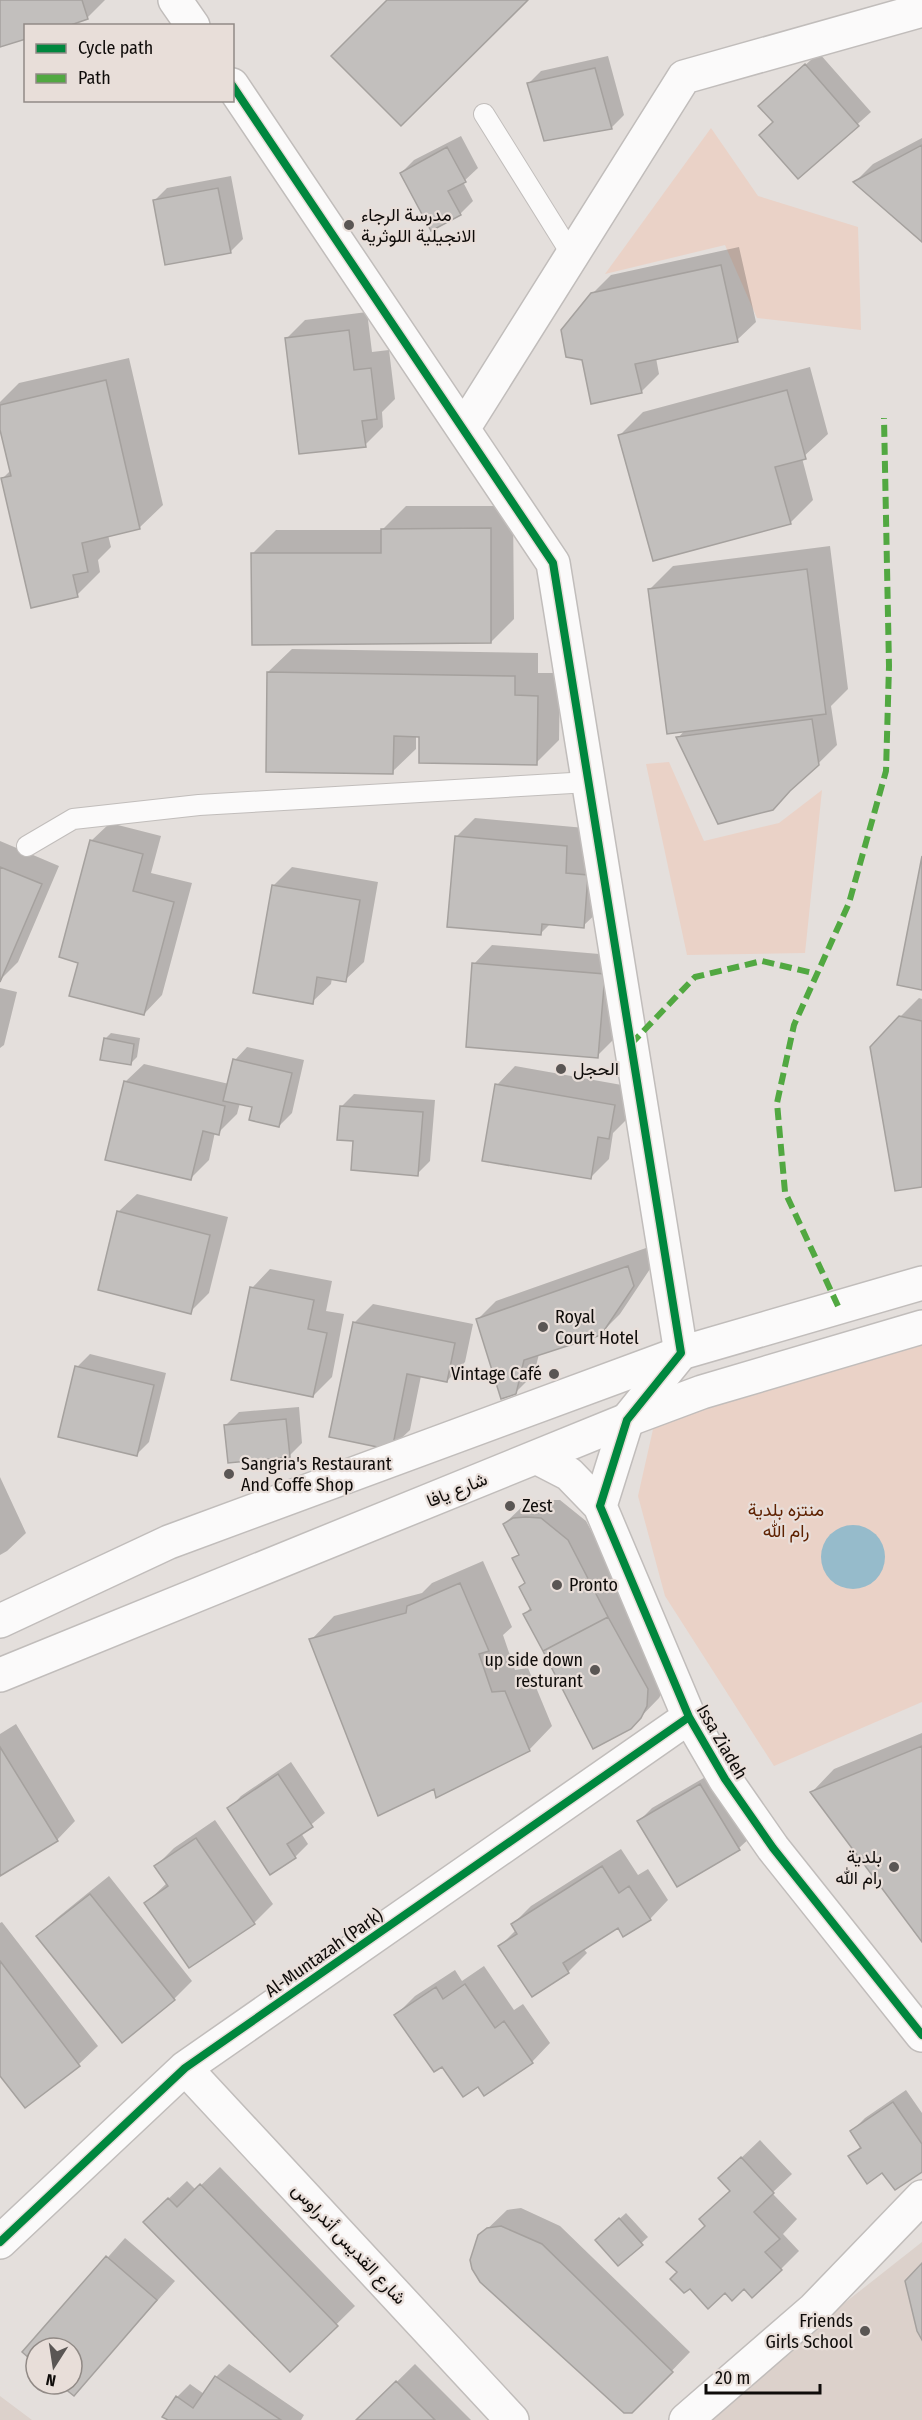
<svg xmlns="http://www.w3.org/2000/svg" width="922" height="2420" font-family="'Fira Sans Condensed',Vazirmatn,sans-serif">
  <rect width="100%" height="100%" fill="#e4dfdc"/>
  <path fill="#dcd1cb" d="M922 2242V2420H696Z
    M0 2396 32 2420H0Z"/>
  <path fill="#ead2c7" d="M711 128 758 196 858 227 861 330 757 318 725 245 605 274Z
    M669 762 704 841 779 823 822 790 805 953 687 955 646 764Z
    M922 1339V1702L774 1766 665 1596 638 1496 656 1416Z"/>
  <path fill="#96bbcb" d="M821 1557a32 32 0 1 1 64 0a32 32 0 1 1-64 0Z"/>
  <path fill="#0003" d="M0 0H105L87 18 26 26 0 45Z
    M819 53 871 112 799 177 774 121 773 93Z
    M608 56 624 115 612 127 545 140 528 84 541 71Z
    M461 136 478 168 463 182 473 201 460 214 401 173 414 160Z
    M922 138V240L855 182 873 164Z
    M231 176 243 239 230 252 154 201 167 188Z
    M739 247 756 322 737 340 656 358 659 374 641 392 592 294 611 275Z
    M367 312 372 352 389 350 395 399 382 412 383 427 365 445 287 338 305 320Z
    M129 358 163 505 139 528 108 535 111 547 98 560 100 572 77 595 2 479 11 470 0 423V402L19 383Z
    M810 367 828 434 802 458 813 500 790 523 620 435 643 412Z
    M406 506H513L514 619 491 642 253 553 276 530H382Z
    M830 546 848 689 831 706 837 745 772 809 678 738 685 730 650 589 673 566Z
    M292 649 538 653V673H560L559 740 536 763 416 735V749L392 772 268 672Z
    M475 818 585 828 583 855 606 857 602 908 583 926 551 923 541 933 456 837Z
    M110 823 161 836 151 873 192 883 162 995 144 1014 80 961 91 841Z
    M0 841 59 866 18 962 0 980Z
    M292 867 378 882 364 962 345 980 332 978 331 984 312 1002 273 886Z
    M492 945 623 956 616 1037 597 1056 474 964Z
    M0 988 17 992 4 1045 0 1048Z
    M919 998 922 999V1185L900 1017Z
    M111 1033 140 1038 137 1057 131 1063 105 1039Z
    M247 1047 304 1060 292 1113 279 1126 254 1106 240 1103 237 1114 218 1133 215 1132 209 1160 191 1178 125 1082 144 1064 229 1084 235 1060Z
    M515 1066 633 1087 627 1119 613 1133 609 1159 590 1178 497 1085Z
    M354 1094 435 1100 430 1161 417 1174 355 1140 341 1107Z
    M137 1194 228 1217 209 1293 190 1312 118 1212Z
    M646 1248 652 1266 620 1314 600 1334 539 1354 534 1374 515 1393 477 1320 496 1301Z
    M270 1269 332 1281 326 1311 344 1314 332 1377 313 1396 252 1288Z
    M373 1304 473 1324 465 1362 447 1381 421 1376 410 1430 391 1448 354 1323Z
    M90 1354 166 1373 149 1442 136 1455 77 1367Z
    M299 1407 302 1443 289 1456 226 1425 239 1412Z
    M0 1477 26 1533 7 1551 0 1555Z
    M533 1500H560L586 1521 666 1670 665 1687 659 1698 630 1728 525 1614 531 1607 520 1587 526 1581 514 1559 520 1553 504 1524 523 1506Z
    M483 1561 512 1627 503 1635 515 1670 528 1668 552 1726 529 1750 435 1787 311 1640 334 1616 422 1593 432 1583Z
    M16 1724 75 1821 57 1840 0 1874V1734Z
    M922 1733V1939L812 1792 834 1769Z
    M291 1762 325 1813 301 1833 308 1844 295 1857 229 1809 241 1796Z
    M714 1772 752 1836 739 1848 639 1821 652 1808Z
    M215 1820 273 1904 254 1923 189 1966 146 1903 167 1883 156 1866 174 1848Z
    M621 1849 638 1875 648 1869 668 1900 650 1919 618 1926 583 1948 587 1953 568 1972 532 1995 500 1946 516 1930 513 1924 531 1906Z
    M109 1876 192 1981 174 1999 38 1936 57 1918Z
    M2 1922 98 2046 79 2064 25 2106 0 2073V1923Z
    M484 1966 514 2010 523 2004 550 2043 532 2062 443 2065 396 2015 415 1996 455 1970 462 1981Z
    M906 2090 922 2113V2170L883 2171 850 2157 862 2145 852 2131 865 2118Z
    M760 2140 792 2174 772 2193 797 2219 783 2234 799 2251 781 2269 744 2287 725 2291 679 2272 707 2225 732 2190 739 2160Z
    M220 2167 355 2306 290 2370 164 2203 187 2181 196 2190Z
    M521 2208 560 2226 690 2352 632 2412 480 2236 507 2210Z
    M626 2213 648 2237 619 2264 603 2234Z
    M125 2238 175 2281 74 2394 62 2384H72V2348H36V2362L24 2352Z
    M229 2364 304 2415 301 2420H170L177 2397 190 2384 204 2394 216 2377Z
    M415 2364 471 2420H358Z"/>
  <path fill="#c2bfbd" stroke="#a5a19e" stroke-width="1.5" d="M0 0H82L88 19 68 26H26V39L0 47Z
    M387 0H528L401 126 331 56Z
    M805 64 859 126 798 179 759 135 773 122 758 106Z
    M595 68 612 129 544 141 527 83Z
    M922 145V242L853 182Z
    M447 147 466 182 448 191 461 215 431 231 400 173Z
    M218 188 231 253 165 265 153 200Z
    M721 265 738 342 635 364 642 393 591 404 582 360 566 357 561 330 591 293Z
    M349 330 354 370 371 368 377 419 362 421 366 447 299 454 285 338Z
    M106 380 140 529 82 543 88 572 73 575 78 597 31 608 1 478 11 476 0 430V405Z
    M787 390 806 459 775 467 791 524 653 561 618 435Z
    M491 528V643L252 645 251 553H381V529Z
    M807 569 826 714 667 734 648 589Z
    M267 672 515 676V695L538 696 537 765 419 763V737L394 736 393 774 266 772Z
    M812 719 819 765 790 791 773 810 718 824 676 737Z
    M455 836 567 846 566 873 588 875 584 928 542 924 541 935 447 927Z
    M90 840 143 854 133 891 174 902 144 1015 69 996 78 963 59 957Z
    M922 856V990L897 985Z
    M0 867 42 884 0 982Z
    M272 885 360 900 346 982 317 977 313 1004 253 993Z
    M472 963 605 974 598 1058 466 1047Z
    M899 1016 922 1021V1187L895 1191 870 1047Z
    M104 1038 134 1044 131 1065 100 1060Z
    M233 1059 292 1073 279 1127 249 1120 252 1107 223 1101Z
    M124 1081 225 1106 219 1135 203 1131 191 1180 105 1160Z
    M495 1084 615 1105 609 1139 598 1137 591 1179 482 1161Z
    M340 1106 423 1112 418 1176 351 1170 353 1141 337 1140Z
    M117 1211 210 1235 191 1314 98 1290Z
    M628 1266 634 1286 601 1335 524 1360 516 1394 501 1399 476 1319Z
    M250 1287 314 1300 308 1329 327 1333 313 1397 231 1380Z
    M353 1322 455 1343 447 1382 407 1374 392 1450 329 1437Z
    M75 1366 154 1385 137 1456 58 1437Z
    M286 1419 290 1457 228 1463 224 1425Z
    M526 1517 541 1518 568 1540 608 1617 543 1651 523 1614 531 1610 519 1587 525 1583 512 1558 519 1555 503 1524 513 1518Z
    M460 1583 489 1651 479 1654 492 1692 505 1691 530 1751 436 1798 434 1789 378 1816 309 1639 406 1613 407 1606Z
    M608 1617 648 1689 647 1706 641 1718 631 1729 593 1749 543 1651Z
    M922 1746V1942L810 1792Z
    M0 1747 58 1841 0 1876Z
    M278 1774 313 1827 287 1844 296 1858 270 1875 227 1808Z
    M700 1784 740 1850 677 1887 637 1821Z
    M196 1838 255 1924 189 1968 144 1903 168 1886 154 1866Z
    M602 1866 619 1893 629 1886 651 1920 623 1937 618 1928 563 1963 569 1973 532 1997 498 1946 517 1934 511 1924Z
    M90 1894 175 2000 122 2043 36 1936Z
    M0 1961 80 2066 25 2108 0 2076Z
    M465 1984 495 2028 504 2021 533 2063 484 2096 478 2087 463 2097 442 2067 434 2072 394 2015 436 1987 443 1999Z
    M893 2102 922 2144V2172L895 2190 882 2173 867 2184 848 2156 861 2148 850 2131Z
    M741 2157 774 2193 754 2212 780 2239 765 2252 782 2270 752 2298 744 2289 732 2301 725 2293 708 2309 690 2289 684 2293 670 2279 677 2272 666 2262 705 2226 699 2219 730 2191 718 2178Z
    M200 2184 338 2326 290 2372 143 2222 168 2198 177 2207Z
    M619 2218 643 2245 618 2266 595 2240Z
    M501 2226 542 2244 673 2372 632 2413H624L480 2282 472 2269 470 2260 478 2235 487 2228Z
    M106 2256 157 2300 74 2396 59 2384H72V2348H36V2364L22 2352Z
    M922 2263V2340L917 2331 905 2281Z
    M215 2376 281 2420H168L162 2417 176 2396 193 2408Z
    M396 2381 435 2420H356Z"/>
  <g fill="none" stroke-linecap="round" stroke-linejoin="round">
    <defs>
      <path id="lane" d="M484 114 572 255
        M27 846 73 819 199 805 589 782"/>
      <path id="street" d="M175 0 193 26
        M232 85 553 563 681 1353 627 1420 600 1506 689 1717 725 1779 773 1848 922 2035
        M463 429 684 77 922 10
        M538 1458 569 1474 600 1506
        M185 2068 512 2420
        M0 2242 185 2068 689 1717
        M686 2420 814 2309 922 2197"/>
      <path id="secondary" d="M0 1621 169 1542 681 1353 922 1283
        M0 1675 627 1420 702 1392 922 1327"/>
    </defs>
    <use href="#lane" stroke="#c1bdbb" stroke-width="22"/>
    <use href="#street" stroke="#c1bdbb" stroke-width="36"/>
    <use href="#secondary" stroke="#c1bdbb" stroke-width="36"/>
    <use href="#lane" stroke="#fbfafa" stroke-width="20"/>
    <use href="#street" stroke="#fbfafa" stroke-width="33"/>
    <use href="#secondary" stroke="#fbfafa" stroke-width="33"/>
    <path stroke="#51a841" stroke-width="6" stroke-dasharray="12 6" stroke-linecap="butt" d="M631 1044 695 977 762 961 817 974
      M838 1306 785 1192 777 1103 794 1025 849 903 886 771 889 666 884 418"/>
    <defs>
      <path id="cycleway" d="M232 85 553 563 681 1353 627 1420 600 1506 689 1717 725 1779 773 1848 922 2035
        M0 2242 185 2068 689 1717"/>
    </defs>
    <use href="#cycleway" stroke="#e8ded9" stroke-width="11"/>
    <use href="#cycleway" stroke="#00873e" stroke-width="8"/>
  </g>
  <g fill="#5a5654" stroke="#e8ded9" stroke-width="2">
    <circle cx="349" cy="225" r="6"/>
    <circle cx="561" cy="1069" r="6"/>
    <circle cx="543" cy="1327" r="6"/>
    <circle cx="554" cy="1374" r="6"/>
    <circle cx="229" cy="1474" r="6"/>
    <circle cx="510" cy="1506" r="6"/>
    <circle cx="557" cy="1585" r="6"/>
    <circle cx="595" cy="1670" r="6"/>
    <circle cx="894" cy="1867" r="6"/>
    <circle cx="865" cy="2331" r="6"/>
  </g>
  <g text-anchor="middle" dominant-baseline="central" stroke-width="4.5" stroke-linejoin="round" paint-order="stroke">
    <g font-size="18" fill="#0f0c0a" stroke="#e8ded9" text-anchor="start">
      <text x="361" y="215">مدرسة الرجاء<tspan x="361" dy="21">الانجيلية اللوثرية</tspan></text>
      <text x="573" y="1069">الحجل</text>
      <text x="555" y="1317">Royal<tspan x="555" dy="21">Court Hotel</tspan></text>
      <text x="542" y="1374" text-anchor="end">Vintage Café</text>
      <text x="241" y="1464">Sangria's Restaurant<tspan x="241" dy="21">And Coffe Shop</tspan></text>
      <text x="522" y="1506">Zest</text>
      <text x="569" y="1585">Pronto</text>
      <text x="583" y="1660" text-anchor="end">up side down<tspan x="583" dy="21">resturant</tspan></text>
      <text x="882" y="1857" text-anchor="end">بلدية<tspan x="882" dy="21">رام الله</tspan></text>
      <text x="853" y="2321" text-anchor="end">Friends<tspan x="853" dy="21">Girls School</tspan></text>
    </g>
    <g font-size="18" fill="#0f0c0a" stroke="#e8ded9">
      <text transform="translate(457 1490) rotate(-22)">شارع يافا</text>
      <text transform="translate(722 1742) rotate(60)">Issa Ziadeh</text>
      <text transform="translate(324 1953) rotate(-35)">Al-Muntazah (Park)</text>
      <text transform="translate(349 2244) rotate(47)">شارع القديس أندراوس</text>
    </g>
    <g font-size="18" fill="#5e2100" stroke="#e8ded9">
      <text x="786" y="1510">منتزه بلدية<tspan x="786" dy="21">رام الله</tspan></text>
    </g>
  </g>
  <rect x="24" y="24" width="210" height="78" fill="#e8ded9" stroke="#918a86" stroke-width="1.5"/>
  <rect x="36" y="44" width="30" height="9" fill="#00873e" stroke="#918a86" stroke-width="1.5"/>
  <text x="78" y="54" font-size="18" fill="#0f0c0a">Cycle path</text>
  <rect x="36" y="74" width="30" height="9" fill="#51a841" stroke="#918a86" stroke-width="1.5"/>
  <text x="78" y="84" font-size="18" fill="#0f0c0a">Path</text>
  <g transform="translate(54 2366) rotate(192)"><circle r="28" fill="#e8ded9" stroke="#918a86" stroke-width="1.5"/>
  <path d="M0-4.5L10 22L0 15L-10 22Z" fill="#5a5654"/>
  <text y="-9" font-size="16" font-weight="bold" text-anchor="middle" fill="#0f0c0a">N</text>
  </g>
  <path d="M706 2384v9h114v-9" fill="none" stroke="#0f0c0a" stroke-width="3"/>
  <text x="715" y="2384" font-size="18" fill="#0f0c0a" stroke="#e8ded9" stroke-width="4.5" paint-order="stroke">20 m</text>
</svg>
